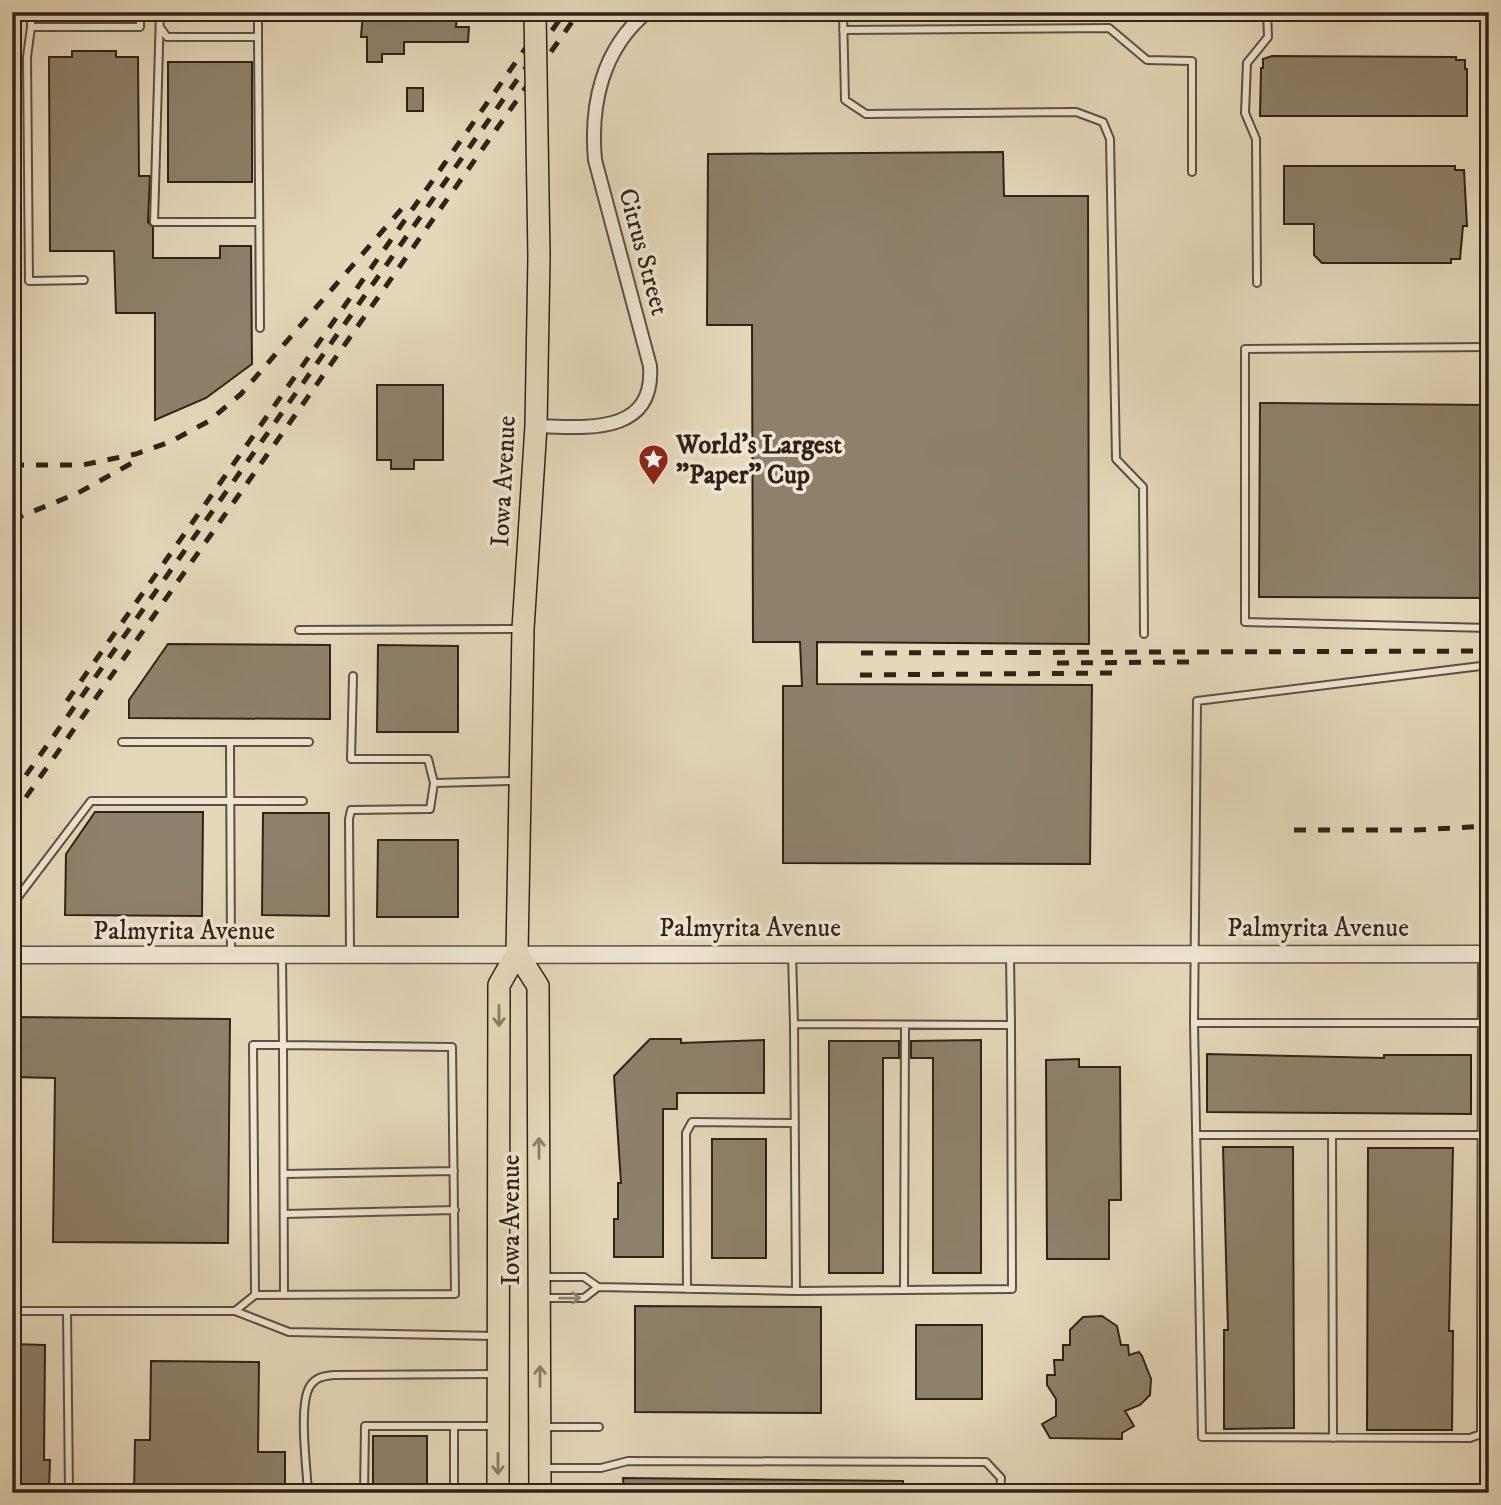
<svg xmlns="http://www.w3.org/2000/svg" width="1501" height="1505" font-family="'IM FELL DW Pica',serif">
  <rect width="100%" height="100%" fill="#e5d8b9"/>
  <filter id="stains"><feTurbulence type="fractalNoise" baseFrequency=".00286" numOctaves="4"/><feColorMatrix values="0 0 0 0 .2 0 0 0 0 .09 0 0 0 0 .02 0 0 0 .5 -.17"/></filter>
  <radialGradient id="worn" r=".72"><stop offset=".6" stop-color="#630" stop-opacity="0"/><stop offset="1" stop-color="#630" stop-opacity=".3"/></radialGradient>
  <path fill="#8e816b" stroke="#302217" stroke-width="2" d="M363 12 457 14 456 27H469L468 42H404V54H382V62H367V37H361Z
    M72 51H116V57H138L139 176H150L148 222 153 227V258H220V246H251L252 364 206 398 155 420V313H116L114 251H50L49 57H72Z
    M1272 56 1456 57V60H1465V69H1467V116H1260L1261 68H1263V59Z
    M168 62H252V182H168Z
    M407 88H423V111H407Z
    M1003 152 1004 196H1088L1089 644 817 642V684L1092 685 1090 864 783 863V686H802L800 642H753L752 325H707L708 154Z
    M1284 166H1455V170H1464L1467 226H1463L1460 259H1451V263H1322L1314 255V224H1284Z
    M377 385H443V460H414V469H391V460H377Z
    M1260 403 1489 405V598L1259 597Z
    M168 644 330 645V719L129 718V700Z
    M378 645 458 646V732H377Z
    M95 812H203L202 916 65 915 66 854Z
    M263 813H329V916L262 915Z
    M378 840H458V917H377Z
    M12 1017 230 1019 228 1243 53 1242 55 1078 12 1077Z
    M650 1039H681V1043L764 1040V1093H677V1109H663V1257H614V1219H618V1183H621L614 1076Z
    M981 1040V1273H933V1058H911V1041Z
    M829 1041H899V1058H883V1273H829Z
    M1207 1054 1384 1058V1055H1471V1114L1207 1112Z
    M1079 1059V1067H1120L1121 1200H1109V1259H1047L1046 1060Z
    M712 1139H766V1258H712Z
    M1223 1147H1293L1294 1428 1224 1429V1330H1228Z
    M1368 1148H1453L1449 1331H1453L1452 1430H1367Z
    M635 1306 821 1307V1413L635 1412Z
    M1102 1316 1117 1326 1121 1345H1128L1129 1355 1139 1352 1142 1356 1151 1379 1150 1395 1140 1405 1125 1411 1134 1426 1122 1433V1439L1050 1438 1042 1424 1056 1416V1399L1047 1385V1375H1055L1054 1360H1063V1345H1070V1330L1083 1317Z
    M916 1325H982V1399H916Z
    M12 1344 45 1345 44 1460H50L49 1490 44 1493H12Z
    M151 1361 259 1362 258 1452H285V1493H134L135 1440H150Z
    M373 1436H427V1493H373Z
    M623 1478 903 1481V1493H624Z"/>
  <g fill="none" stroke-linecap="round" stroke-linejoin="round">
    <defs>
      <path id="service" d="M31 12V27H140V12
        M160 12 154 222H259
        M843 12 845 100 866 114 1076 112 1103 122 1110 139 1116 459 1143 487 1144 634
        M1486 12 1489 141
        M31 27 27 57 29 281 84 280
        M160 27 167 37H258V12
        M843 30 1109 28 1147 60 1192 61V172
        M258 37 260 328
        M1257 283 1256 139 1245 113 1247 63 1268 37 1267 12
        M1489 347 1245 349V622L1489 628
        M299 630 518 629
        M353 676 351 759H428L434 783
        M122 742H230L231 954
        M230 742H309
        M12 905 91 801H303
        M350 953 349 819 351 810 430 809 434 783 515 781
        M792 955 794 1024 1011 1025 1010 955
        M1482 955 1481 1434 1470 1438 1202 1437 1194 1023 1197 701 1489 665
        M1194 1023H1483
        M794 1024 796 1291 1012 1289 1011 1025
        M1196 1135H1482
        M1332 1135 1333 1438
        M284 1174 454 1171
        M284 1214 455 1210
        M542 1277H584L598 1287 796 1291
        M687 1289 686 1133 692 1122 795 1123
        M904 1290 905 1025
        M255 1295 455 1294 452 1047 283 1045 284 1295
        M544 1298H584L598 1287
        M12 1311H235L255 1295 253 1045H283L282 956
        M67 1311 69 1493
        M235 1311 289 1332 496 1336
        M454 1426V1493
        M545 1427H599
        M545 1468H601L628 1461 986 1462 1001 1478 1000 1493
        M308 1493C307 1469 298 1405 310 1386 316 1377 324 1376 334 1375L496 1374
        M364 1493 365 1426H496"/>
      <path id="minor" d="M536 426C583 427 655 437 650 366L595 160C590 105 602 49 647 12"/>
      <path id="tertiary" d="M12 955 1489 954"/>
      <path id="primary" d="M517 953 538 986 540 1493
        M498 1493 499 985 517 953 523 629 536 426 539 257"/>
    </defs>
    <use href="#service" stroke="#5d5040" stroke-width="10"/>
    <use href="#minor" stroke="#5d5040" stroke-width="16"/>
    <use href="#tertiary" stroke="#5d5040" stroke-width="19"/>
    <use href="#primary" stroke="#302217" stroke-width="24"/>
    <use href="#service" stroke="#eee6d2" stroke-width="6"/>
    <use href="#minor" stroke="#eee6d2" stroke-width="12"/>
    <use href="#tertiary" stroke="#eee6d2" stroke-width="16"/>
    <use href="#primary" stroke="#e5d8b9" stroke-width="21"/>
    <path stroke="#302217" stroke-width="5" stroke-dasharray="12 12" stroke-linecap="butt" d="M12 465H82L136 454 170 442 209 421 241 394 405 205
      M12 520 78 493 141 458
      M861 653 1489 651
      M1057 663 1190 662
      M860 675 1112 673
      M67 701 551 12
      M12 795 565 12
      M12 817 579 12
      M1294 830H1416L1489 826"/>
    <defs>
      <path id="primary-bridge" d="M535 12 539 257"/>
    </defs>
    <use href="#primary-bridge" stroke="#302217" stroke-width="24" stroke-linecap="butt"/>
    <use href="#primary-bridge" stroke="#e5d8b9" stroke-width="21"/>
  </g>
  <defs><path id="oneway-shaft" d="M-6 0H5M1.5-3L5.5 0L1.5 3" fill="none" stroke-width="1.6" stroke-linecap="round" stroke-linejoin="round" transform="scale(1.75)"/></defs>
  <g stroke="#8a7d68">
    <use href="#oneway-shaft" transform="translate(499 1016) rotate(90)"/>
    <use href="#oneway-shaft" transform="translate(539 1148) rotate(-90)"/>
    <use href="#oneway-shaft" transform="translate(540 1376) rotate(-90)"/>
    <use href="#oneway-shaft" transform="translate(498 1464) rotate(90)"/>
  </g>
  <use stroke="#8f8474" href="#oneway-shaft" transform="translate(570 1298) rotate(-1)"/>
  <defs>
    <symbol id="sight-pin" viewBox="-11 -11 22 30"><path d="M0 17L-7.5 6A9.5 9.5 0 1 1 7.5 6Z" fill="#8f2418" stroke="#eee6d2"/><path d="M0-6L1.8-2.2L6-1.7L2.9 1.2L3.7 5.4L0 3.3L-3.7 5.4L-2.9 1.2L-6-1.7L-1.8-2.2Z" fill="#fff"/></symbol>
  </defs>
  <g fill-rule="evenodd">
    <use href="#sight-pin" x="636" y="442" width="35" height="47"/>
  </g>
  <g text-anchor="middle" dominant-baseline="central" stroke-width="7" stroke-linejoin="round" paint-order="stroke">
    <g font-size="26" fill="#302217" stroke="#eee6d2">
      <text transform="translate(643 252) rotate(75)">Citrus Street</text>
      <text transform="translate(504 481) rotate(-87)">Iowa Avenue</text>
      <text x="750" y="928">Palmyrita Avenue</text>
      <text x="1318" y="928">Palmyrita Avenue</text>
      <text x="184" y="931">Palmyrita Avenue</text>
      <text transform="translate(511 1220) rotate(-90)">Iowa Avenue</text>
    </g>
    <g font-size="26" font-weight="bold" fill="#302217" stroke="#eee6d2" text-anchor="start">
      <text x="676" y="445">World's Largest<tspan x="676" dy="30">"Paper" Cup</tspan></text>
    </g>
  </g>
  <rect width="1501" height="1505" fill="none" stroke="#e5d8b9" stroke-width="42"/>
  <rect x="14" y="14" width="1473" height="1477" fill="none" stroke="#302217" stroke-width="3.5"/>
  <rect x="21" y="21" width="1459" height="1463" fill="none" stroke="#302217" stroke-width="2"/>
  <rect width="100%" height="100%" filter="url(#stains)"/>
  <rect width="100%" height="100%" fill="url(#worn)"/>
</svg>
